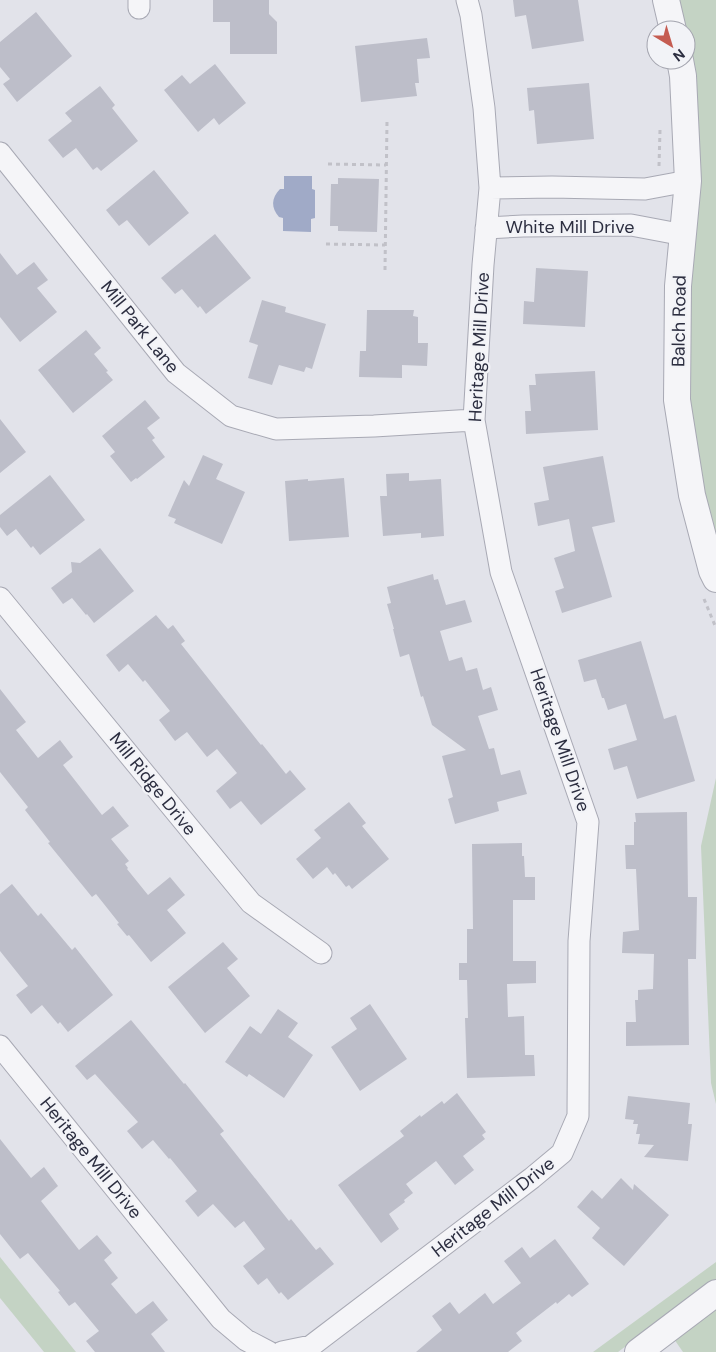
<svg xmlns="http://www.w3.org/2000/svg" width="716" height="1352" font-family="'DM Sans',sans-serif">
  <rect width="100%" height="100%" fill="#e2e3ea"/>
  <path fill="#c4d3c4" d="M666 0H716V579L677 400 686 30H673Z
    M716 778V1104L711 1083 701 846Z
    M0 1257 76 1352H44L0 1298Z
    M716 1262V1279L618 1352H593Z
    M716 1293V1352H683L667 1329Z"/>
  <path fill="#a0aac7" d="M284 176H312V189L315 190V218L311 219V232L283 231V218L279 217C271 208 271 198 280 189H284Z"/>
  <path fill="#bdbec9" d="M213 0H269V14L277 22V54H230V22H213Z
    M513 0H578L584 41 532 49 526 15 515 17Z
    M36 12 72 56 17 102 3 84 10 79 0 67V42Z
    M427 38 430 58 417 59 419 83H415L417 96 361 102 355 46Z
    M215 64 246 103 219 125 214 118 198 132 164 90 182 75 190 84Z
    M589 83 594 139 537 144 534 110 529 111 527 88Z
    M100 86 115 105 112 108 138 141 101 171 97 167 93 170 76 148 63 158 48 140 72 121 65 113Z
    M154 170 189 213 149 246 127 220 119 226 106 210Z
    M338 178 379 179 377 232 338 231V226H330L331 184H338Z
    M215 234 251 278 206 314 200 306 198 308 182 289 175 294 161 278Z
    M0 253 17 275 34 262 48 280 37 288 57 312 20 342 0 317Z
    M536 268 588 271 585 327 523 324 524 301 534 302Z
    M262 300 286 307 285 312 326 324 312 369 306 367 304 372 279 365 272 385 248 378 258 345 249 342Z
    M367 310H414L413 316 418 317V343H428L427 366 402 365V378L359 377 360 351H366Z
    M86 330 101 348 94 354 108 371 106 372 113 380 73 413 38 370Z
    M595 371 598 430 526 434 525 411H531L529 385H536L535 374Z
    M145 400 160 418 147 428 155 438 152 440 165 457 137 479 136 478 131 482 110 456 115 452 102 436Z
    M0 419 26 452 0 473Z
    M203 455 223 464 216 479 245 492 222 544 174 523 176 519 168 516 184 480 189 486Z
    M603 456 615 522 592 527 612 597 562 613 555 591 564 588 554 558 575 551 569 519 538 526 534 503 549 500 543 467Z
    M409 473V481L441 479 444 536 421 538V533L383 536 380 496H387L386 474Z
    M50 475 85 520 40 555 33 546 31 548 16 529 7 536 0 527V515Z
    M344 478 349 537 289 541 285 481 308 479V481Z
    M100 548 134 591 94 623 87 614 86 615 72 598 63 604 51 588 72 572 71 562 80 563Z
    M433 574 434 580 438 579 446 605 465 600 472 622 440 631 449 661 462 657 466 671 477 668 483 690 491 687 498 710 478 716 489 749 494 748 501 775 520 770 527 794 497 802 499 811 455 824 448 799 453 797 442 756 466 750 432 725 423 696 421 697 409 654 400 657 393 629H394L387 604 391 603 387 587Z
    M156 615 168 629 173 625 185 641 181 644 261 745 262 744 286 774 290 770 306 789 261 825 241 801 230 809 216 791 237 773 217 749 207 757 187 732 175 741 159 720 170 711 145 680 143 682 128 664 119 672 106 655Z
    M641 641 664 719 676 715 695 781 637 799 627 766 614 770 608 749 637 740 626 704 608 710 604 698H602L596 679 584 682 578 660Z
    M0 689 26 722 16 730 38 758 60 740 73 757 63 765 102 815 113 806 129 826 111 839 129 861 125 864 128 868 127 869 148 895 170 877 185 895 167 910 186 933 151 962 129 935 127 936 117 924 119 923 96 894 92 897 48 843 50 842 25 810 28 807 0 772Z
    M349 802 366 823 362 826 389 859 352 889 349 885 346 887 335 873 333 875 327 867 313 879 296 859 321 838 314 830Z
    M687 812 688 897H697L696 959H688L689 1045 626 1046V1022H636L635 1000H638V990L653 989 654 954 622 953 623 932 639 930 636 869H626L625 845H634V822H636L635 813Z
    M522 843V856H524L525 877H535V900H513V961H536V983L507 984 508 1017 524 1016 525 1055H534L535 1076 467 1078 465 1018H468L467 980H459V963H467V929H473L472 844Z
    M12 884 38 916 41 913 72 950 75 947 113 995 68 1032 60 1022 58 1024 42 1005 31 1014 16 995 28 986 0 951V894Z
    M223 942 238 959 227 968 250 996 205 1033 168 987Z
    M370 1004 407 1059 360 1091 331 1047 357 1029 350 1018Z
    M278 1009 298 1023 288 1037 313 1055 284 1098 249 1074 247 1077 225 1062 250 1026 261 1034Z
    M131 1020 184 1084 185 1083 224 1131 220 1134 289 1221 291 1219 316 1250 320 1247 334 1264 288 1300 281 1292 279 1294 267 1278 258 1285 243 1266 265 1249 244 1221 235 1228 213 1204 198 1217 185 1201 197 1191 170 1158 169 1159 153 1140 142 1149 127 1131 138 1122 95 1074 87 1080 75 1066Z
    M457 1093 486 1132 482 1135 485 1139 463 1156 474 1170 455 1185 436 1161 406 1184 413 1193 404 1200 405 1202 389 1214 399 1229 381 1243 338 1185 404 1136 400 1131 420 1115 421 1117 442 1101 444 1104Z
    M628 1096 690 1103 688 1124H692L688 1161 644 1157 654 1145 638 1144 640 1134H636L638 1124H633L634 1120 625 1119Z
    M0 1139 31 1178 44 1167 58 1186 41 1201 79 1250 97 1235 112 1253 104 1260 118 1278 111 1284 136 1314 153 1301 168 1320 151 1334 165 1352H95L86 1341 99 1331 75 1302 69 1306 58 1292 60 1291 28 1253 20 1259 0 1234Z
    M621 1178 633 1190 634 1184 669 1215 624 1266 592 1238 600 1228 577 1207 592 1190 602 1199Z
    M555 1239 589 1284 572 1297 569 1294 557 1304 556 1302 516 1333 522 1341 508 1352H416L442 1330 432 1316 450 1302 459 1314 485 1293 493 1304 521 1283 504 1261 522 1247 530 1258Z"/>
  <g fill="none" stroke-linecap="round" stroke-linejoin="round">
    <defs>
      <path id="minor" d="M139 8V0
        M0 153 176 373 231 416 276 429 374 426 474 420
        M490 188 552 187 645 189 688 181
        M486 228 523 226 631 225 684 235
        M0 598 251 903 321 953
        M0 1046 221 1319 246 1340 269 1352
        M282 1352 311 1346 532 1178 562 1153 578 1116 579 941 588 822 501 572 474 420 483 265 490 188 484 108 471 15 467 0"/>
      <path id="tertiary" d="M666 0 673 30
        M680 60 683 76 688 181 678 286 677 400 692 495 712 571 716 579
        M638 1352 716 1293"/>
    </defs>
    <use href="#minor" stroke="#a8a9b4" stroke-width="23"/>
    <use href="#tertiary" stroke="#a8a9b4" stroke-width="28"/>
    <path stroke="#c1c1c8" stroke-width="3" stroke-dasharray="4 4" stroke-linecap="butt" d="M328 164 386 165
      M659 166 660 130
      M326 244 385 245
      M385 270 387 121
      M704 599 716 628"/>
    <use href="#minor" stroke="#f5f5f8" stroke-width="21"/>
    <use href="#tertiary" stroke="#f5f5f8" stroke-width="26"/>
  </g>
  <g text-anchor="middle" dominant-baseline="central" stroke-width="4.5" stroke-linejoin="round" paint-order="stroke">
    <g font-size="18" fill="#2c2e40" stroke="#f2f3f7">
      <text x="570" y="227">White Mill Drive</text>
      <text transform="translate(679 321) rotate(-89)">Balch Road</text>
      <text transform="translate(140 327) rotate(51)">Mill Park Lane</text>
      <text transform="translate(479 347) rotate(-87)">Heritage Mill Drive</text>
      <text transform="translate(560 740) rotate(71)">Heritage Mill Drive</text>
      <text transform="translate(153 784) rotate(51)">Mill Ridge Drive</text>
      <text transform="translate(91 1158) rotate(51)">Heritage Mill Drive</text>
      <text transform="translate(493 1207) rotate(-38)">Heritage Mill Drive</text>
    </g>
  </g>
  <g transform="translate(671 45) rotate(142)"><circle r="24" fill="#f2f3f7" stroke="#a3a4ae"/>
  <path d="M0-4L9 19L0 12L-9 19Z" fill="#c55c51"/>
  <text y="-8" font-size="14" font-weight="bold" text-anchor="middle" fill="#2c2e40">N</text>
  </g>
</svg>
